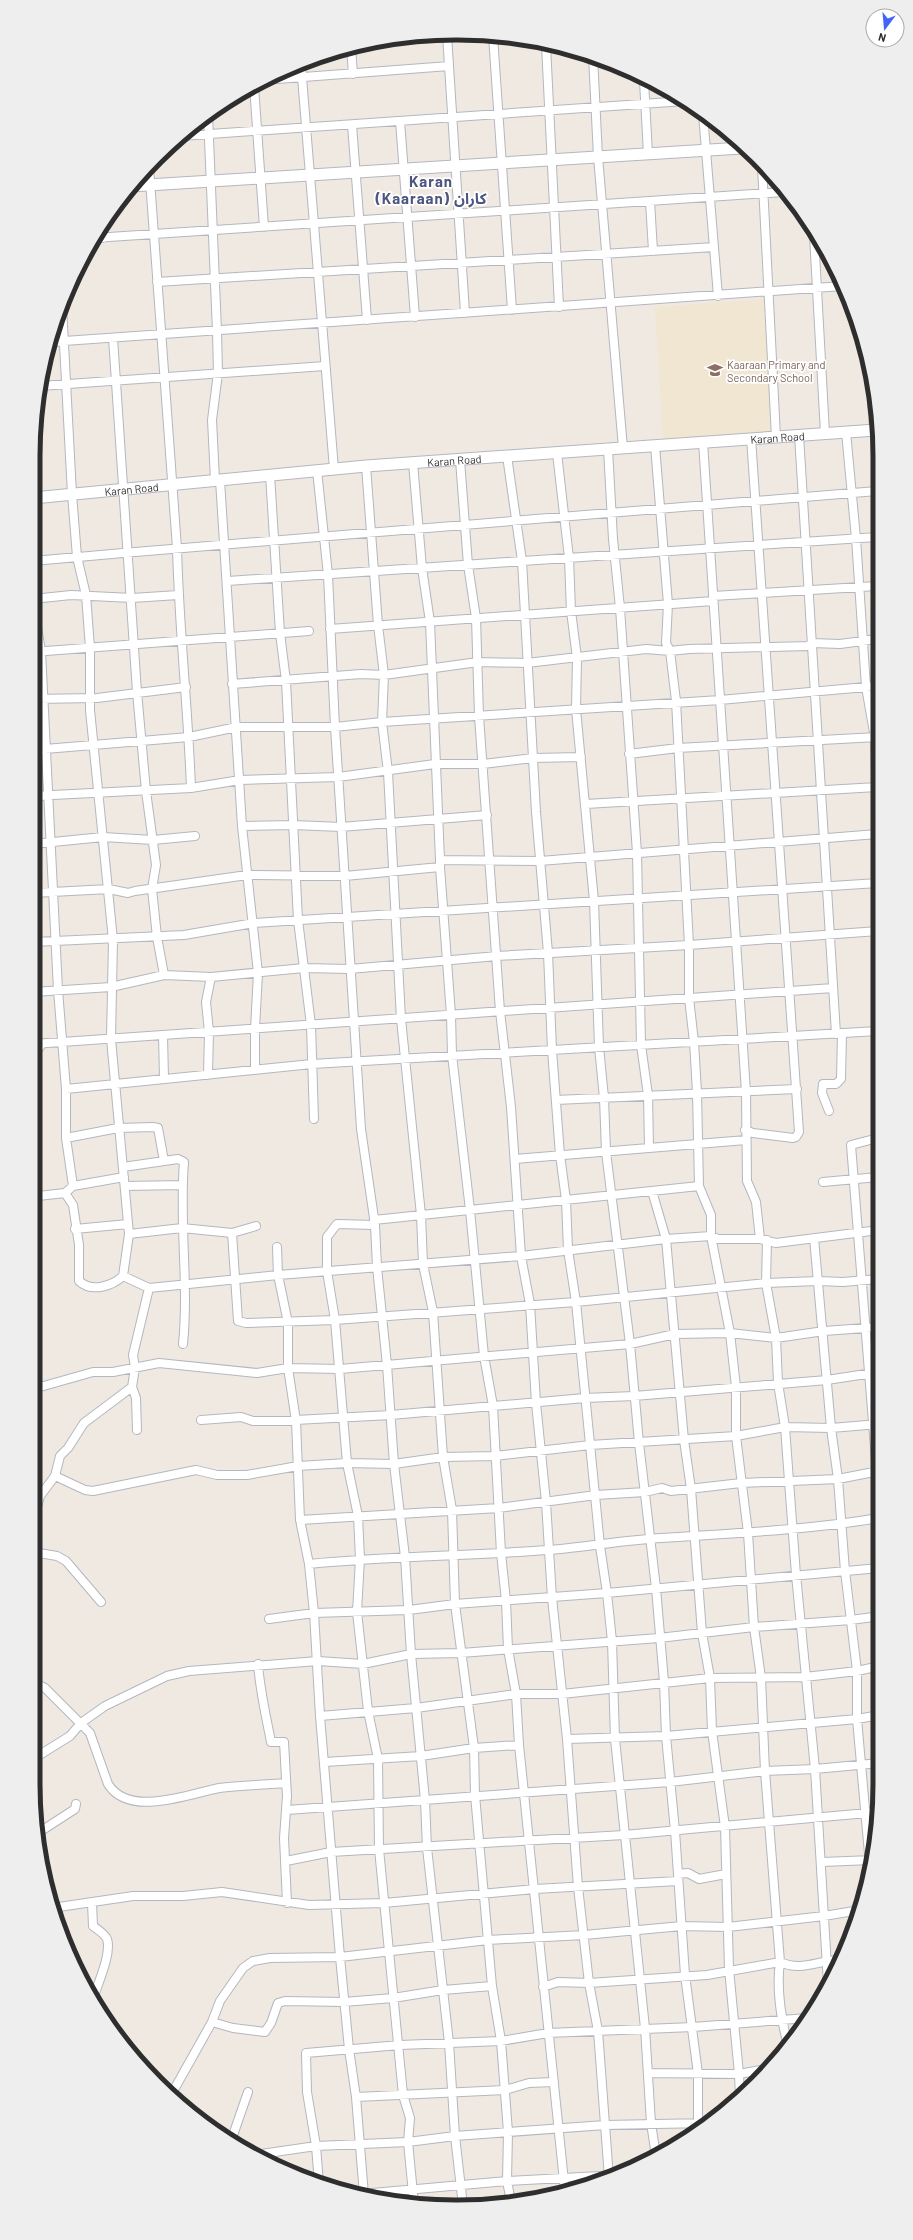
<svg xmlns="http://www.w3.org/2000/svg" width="913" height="2240" font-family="Barlow,'Noto Sans Arabic',sans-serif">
  <rect width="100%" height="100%" fill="#efe9e1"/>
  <path fill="#f0e6d1" d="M765 299 775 433 663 439 655 307Z"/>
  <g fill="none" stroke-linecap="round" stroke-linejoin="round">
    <defs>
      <path id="street" d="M447 35 465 313
        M493 36 512 310
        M546 45 559 307
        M351 47 353 74
        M593 56 598 157 623 448
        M301 65 334 469
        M264 80 449 66
        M644 81 648 154
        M254 86 264 227
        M703 114 718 296
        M208 115 217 331 218 373 212 420 215 480
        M400 121 415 317
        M352 125 367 320
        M182 136 685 101
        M762 166 776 437
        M149 167 177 548C179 628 188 708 191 788
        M650 201 653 251
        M103 227V238
        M814 235 825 433
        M94 238 784 192
        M157 282 714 247
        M62 307 72 494 77 557 86 595 90 648V710L113 940 111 1039 129 1234 123 1276C112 1286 92 1293 79 1281V1245L73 1205 65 1193
        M113 338 137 692 146 791 156 865 152 889 157 937 164 975
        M50 342 843 286
        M870 371 874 430
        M40 386 325 366
        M846 432 856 538 866 687 875 738 878 840
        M799 435 836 1034
        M703 442 746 1092 747 1181 756 1202 760 1239
        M655 446 668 604 666 643 670 651 676 701 689 945V998L694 1042 697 1092 699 1186 711 1215V1236L730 1333 736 1387V1436L748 1533 754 1627 761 1678 765 1771 780 1962C776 1990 781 2018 788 2046
        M608 449 613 539 620 608 637 853 641 1045 648 1095 649 1148
        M557 453 569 558 571 611 577 658 576 709 594 901 599 1047 604 1098 606 1152 630 1344 639 1443 656 1588 664 1682 666 1736 675 1831 685 1975 698 2074V2129
        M507 456 522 561 536 812 548 953 552 1050 560 1155 566 1200 568 1250 576 1302 600 1546 607 1593 612 1641 615 1739 645 2028 651 2123 656 2156
        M460 460 468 565 476 618 479 716 500 1011 511 1107 521 1256 530 1304 536 1403 546 1502 552 1598 567 1739 578 1887 589 1983 598 2031 609 2178
        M413 463 422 568 430 622 440 860
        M366 466 378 625 384 675 382 722 388 772 401 1019 421 1215 423 1264 433 1312 443 1457 452 1510 455 1604 474 1748 475 1795 492 1986 501 2041 508 2132 507 2181 511 2202
        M317 470 328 575 335 727 361 1129 375 1225 377 1267 387 1365 394 1464 405 1557 411 1654 425 1800 427 1848 449 2043 455 2136 463 2206
        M270 475 280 633 286 681 298 920 311 1025 314 1119
        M220 480 242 826 258 973 255 1029V1070
        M33 561C314 536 595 512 877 491
        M228 581 877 537
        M713 596 877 586
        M33 599 71 595 132 598 178 595
        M33 603 41 651 58 990 66 1089V1138L73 1186
        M330 629 713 601
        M33 652 309 631
        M232 684 361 674 384 675 478 662 527 663 646 649 670 651 689 649 808 646 812 643 840 644 877 639
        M33 699 97 698 186 687
        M33 750 189 737 237 727H335L382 722 720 700 877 686
        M629 754 678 748 877 737
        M33 796 191 788 240 780 338 777 435 764H483L533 758 581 757
        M586 804 877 787
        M242 826 294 825 341 827 487 815
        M33 844 103 837 153 840 195 836
        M440 867 451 1015 452 1055 470 1210 484 1356 493 1406 501 1553 506 1601 508 1649 516 1694 519 1745 565 2191
        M33 893 109 889 128 893 135 891 247 875 345 876 440 867V860L540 861 877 834
        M33 942 184 935 254 923 878 883
        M33 992 111 987 164 975 211 977 304 968 350 969 497 956 689 945 878 931
        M163 1035 164 1079
        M33 1044 833 988
        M33 1056 42 1044
        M208 1075 209 1032 206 1002 211 977
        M66 1089 312 1064 878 1031
        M556 1100 797 1089
        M829 1111 822 1093 823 1084H836L841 1079 842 1033
        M745 1130 753 1133 793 1138 796 1137 799 1132 751 438
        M66 1138 118 1128 153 1127 158 1128 164 1161
        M878 1138 851 1145 879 1498
        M515 1159 746 1140
        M123 1167 178 1159 184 1162C179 1223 189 1283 183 1344
        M823 1182 878 1177
        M125 1186 182 1185
        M652 1191 666 1239 684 1440 691 1489 702 1633 710 1678 712 1731 725 1827 729 1969 739 2074 740 2098
        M33 1192 38 1196 65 1193 73 1186 124 1177
        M374 1220 699 1186
        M375 1225 337 1224 327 1237V1271L335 1320 347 1463 358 1516 360 1559 357 1612 368 1711 378 1759 379 1849 403 2095 410 2118 408 2142 414 2204
        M75 1229 128 1224
        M232 1233 238 1321 246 1323 335 1320 576 1302 766 1283 818 1281 843 1282 879 1279
        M129 1234 182 1228 232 1233 256 1226
        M814 1238 831 1428 838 1479 845 1571 857 1671V1719L870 1865
        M767 1240 766 1283 776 1338 778 1383 785 1427 796 1575 815 1769 828 1984
        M277 1247 278 1275 288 1323V1368L296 1421 300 1520 309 1564 314 1613 320 1716 340 1957 349 2049 356 2097 364 2195
        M123 1276 149 1288 278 1275 521 1256 666 1239 711 1236 718 1239H760L776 1243 879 1230
        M33 1389 93 1372H113L159 1363 257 1373 288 1368 340 1369 630 1344 675 1334 730 1333 776 1338 824 1331 879 1327
        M201 1420 241 1417 253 1421H296
        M295 1420 391 1415 585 1398 634 1396 827 1380 879 1372
        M137 1430 136 1398 132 1387 135 1368 133 1355 149 1288
        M55 1476 85 1490 93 1491 196 1470 217 1475H247L298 1466 347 1463 394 1464 443 1457 495 1456 590 1445 736 1436 785 1427 831 1428 879 1424
        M300 1520 499 1508 596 1495 645 1492 662 1488 671 1491 741 1483 838 1479 879 1471
        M33 1523 40 1496 55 1476 60 1456 68 1448 84 1423 132 1387
        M33 1552 57 1556 66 1561 101 1602
        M309 1564C389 1556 468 1556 548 1550 586 1547 624 1540 662 1538 735 1533 808 1530 879 1518
        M269 1619 314 1613 409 1610 455 1604 607 1593 879 1568
        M258 1664C260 1691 266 1716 271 1742H284L287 1796 284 1838 287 1903
        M33 1688 41 1686 45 1688 90 1733 108 1784C129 1818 189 1794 219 1788 241 1785 264 1785 286 1783
        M320 1716 416 1708 516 1694H562L710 1678 805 1677 857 1671 880 1666
        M567 1739 666 1736 857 1719 880 1715
        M33 1759 70 1736 81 1723 105 1706 167 1676 189 1671 318 1661 363 1664 411 1654 461 1653 659 1638 754 1627 851 1620 880 1616
        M325 1762 421 1756 474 1748 519 1745
        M287 1810 670 1782 765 1771 815 1769 880 1763
        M38 1833 75 1809 76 1804
        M286 1861 331 1852 624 1835 878 1812
        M822 1862 872 1860
        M678 1874 688 1873 699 1879 726 1874
        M92 1903 93 1926C97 1929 105 1934 107 1939 112 1954 97 1985 93 1999
        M52 1908 133 1896H183L222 1892 309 1905 384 1903 535 1889 678 1881
        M543 1987 558 1982 589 1983 707 1975 780 1962C802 1972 818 1960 841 1960
        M212 2022 233 2028 265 2032 271 2023 278 2003 285 2001 344 2002 393 1998 443 1990 492 1986
        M649 2073 739 2074 766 2069
        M171 2095 212 2022 220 2001 243 1968 253 1961 270 1958 340 1957 488 1940 584 1935 682 1926 728 1927 824 1916 860 1910
        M356 2097 505 2090 529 2083 554 2082
        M231 2141 248 2092
        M254 2155 316 2146 408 2142 455 2136 605 2125 707 2123
        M319 2184 316 2146 307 2092 306 2053 400 2045 501 2041 548 2033 693 2027 807 2018
        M361 2194 507 2181 618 2175"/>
      <g id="secondary">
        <path d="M132 186 742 148"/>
        <path id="s1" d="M33 498 366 466 876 430"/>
      </g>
    </defs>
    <use href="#street" stroke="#b4b7c1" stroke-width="10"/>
    <use href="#secondary" stroke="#b4b7c1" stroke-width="13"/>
    <use href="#street" stroke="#fff" stroke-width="8"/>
    <use href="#secondary" stroke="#fff" stroke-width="11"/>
  </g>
  <defs>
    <symbol id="school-bare" viewBox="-9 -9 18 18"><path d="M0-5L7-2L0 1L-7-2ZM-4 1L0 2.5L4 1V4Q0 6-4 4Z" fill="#8d6e63" stroke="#fff" stroke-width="2.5" paint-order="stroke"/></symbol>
  </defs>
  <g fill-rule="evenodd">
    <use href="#school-bare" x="704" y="359" width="22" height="22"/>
  </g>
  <g text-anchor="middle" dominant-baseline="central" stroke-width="3.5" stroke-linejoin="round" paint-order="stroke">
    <g font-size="11" fill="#785e54" stroke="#fff" text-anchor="start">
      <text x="727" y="364">Kaaraan Primary and<tspan x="727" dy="13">Secondary School</tspan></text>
    </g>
    <g font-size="11" fill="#2e2e2e" stroke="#fff">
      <text stroke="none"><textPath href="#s1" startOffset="747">Karan Road</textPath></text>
      <text stroke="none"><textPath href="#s1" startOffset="423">Karan Road</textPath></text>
      <text stroke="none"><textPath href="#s1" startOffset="99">Karan Road</textPath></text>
    </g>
    <g font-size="15" font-weight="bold" letter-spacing="1" fill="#4d5680" stroke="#fff">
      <text x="431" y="181">Karan<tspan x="431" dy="17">(Kaaraan) كاران</tspan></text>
    </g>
  </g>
  <path d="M0 0H913V2240H0ZM456 40H457A416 416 0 0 1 873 456V1784A416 416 0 0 1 457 2200H456A416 416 0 0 1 40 1784V456A416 416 0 0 1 456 40Z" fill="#eee" fill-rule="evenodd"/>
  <path fill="none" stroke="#2e2e2e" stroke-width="5" d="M456 40H457A416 416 0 0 1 873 456V1784A416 416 0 0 1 457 2200H456A416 416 0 0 1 40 1784V456A416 416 0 0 1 456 40Z"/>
  <g transform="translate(885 28) rotate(196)"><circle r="19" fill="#ffffff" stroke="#ababab"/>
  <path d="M0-3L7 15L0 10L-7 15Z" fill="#4264fb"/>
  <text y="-6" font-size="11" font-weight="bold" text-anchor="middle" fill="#2e2e2e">N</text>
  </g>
</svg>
